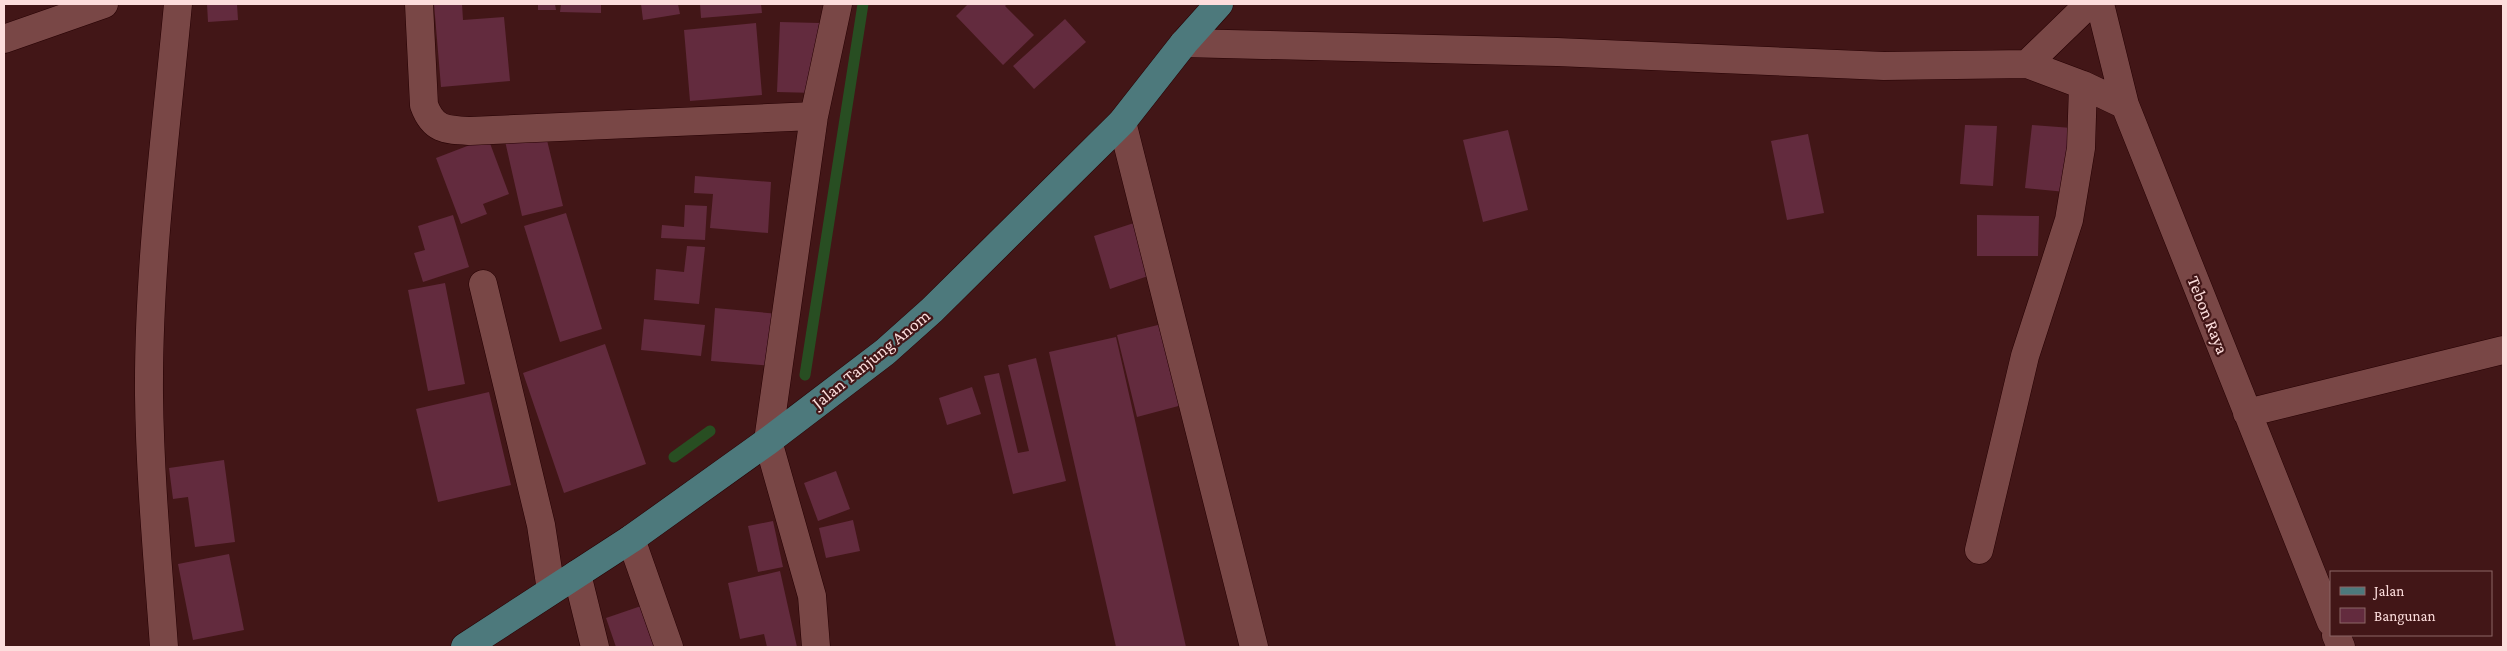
<svg xmlns="http://www.w3.org/2000/svg" width="2507" height="651" font-family="'Crimson Pro',serif">
  <rect width="100%" height="100%" fill="#421617"/>
  <g fill="none" stroke-linecap="round" stroke-linejoin="round">
    <path stroke="#284e22" stroke-width="11" d="M805 375 863 4
      M674 457 710 431"/>
  </g>
  <path fill="#632b3e" d="M207 4H237L238 20 208 22Z
    M434 4H462L463 20 504 17 510 81 441 87Z
    M538 4H555L556 10H538Z
    M561 4H601V13L560 12Z
    M641 4H678L680 14 643 20Z
    M700 4H761L762 13 701 18Z
    M968 4H1007L1005 6 1034 35 1003 65 956 16Z
    M1065 19 1086 42 1034 89 1013 66Z
    M780 22 819 23 816 93 777 92Z
    M756 23 762 95 690 101 684 30Z
    M1965 125 1997 126 1993 186 1960 184Z
    M2032 125 2072 128 2066 192 2025 188Z
    M1508 130 1528 210 1483 222 1463 140Z
    M545 132 563 206 522 216 505 141Z
    M1808 134 1824 213 1787 220 1771 141Z
    M488 138 509 194 483 204 487 214 461 224 436 158Z
    M695 176 771 182 768 233 710 228 713 194 694 193Z
    M685 205 707 206 705 240 661 238 662 225 684 227Z
    M566 213 602 329 560 342 524 226Z
    M453 215 469 267 423 282 414 253 425 250 418 226Z
    M1977 215 2039 216 2038 256H1977Z
    M1134 223 1151 275 1110 289 1094 236Z
    M687 246 705 247 699 304 654 300 656 269 684 272Z
    M445 283 465 384 428 391 408 290Z
    M715 308 779 314 773 366 711 361Z
    M644 319 705 325 701 356 641 350Z
    M1166 323 1186 404 1137 417 1117 335Z
    M1116 337 1134 416 1186 647H1116L1049 352Z
    M605 344 646 464 564 493 523 373Z
    M1036 358 1066 481 1013 494 984 376 999 373 1018 453 1029 451 1008 365Z
    M972 387 981 414 947 425 939 398Z
    M489 392 511 485 438 502 416 409Z
    M224 460 235 542 195 547 188 497 173 499 169 468Z
    M836 471 850 509 818 521 804 483Z
    M853 520 860 551 826 558 819 528Z
    M773 521 783 567 758 572 748 526Z
    M229 554 244 630 193 640 178 564Z
    M780 571 797 647H767L764 634 740 639 728 583Z
    M644 605 658 647H616L606 618Z"/>
  <g fill="none" stroke-linecap="round" stroke-linejoin="round">
    <defs>
      <path id="minor" d="M419 4 424 105C433 130 446 130 470 131L814 116
        M2100 4 2125 105 2331 622
        M4 39 104 4
        M1184 43 1557 52 1884 66 2027 64 2083 85 2125 105
        M2027 64 2089 4
        M1122 122 1254 647
        M483 284 541 525 551 590
        M2247 413 2503 350
        M631 539 669 647
        M1979 550 2025 356 2069 220 2081 148 2083 85
        M577 574 595 647
        M2336 635 2341 647
        M164 647C158 563 150 479 149 395 148 266 166 132 178 4
        M816 647 812 596 768 441 814 116 838 4"/>
      <path id="major" d="M465 647 631 539 768 441 885 352 932 310 1122 122 1184 43 1219 4"/>
    </defs>
    <use href="#minor" stroke="#260003" stroke-width="29"/>
    <use href="#major" stroke="#260003" stroke-width="29"/>
    <use href="#minor" stroke="#794746" stroke-width="28"/>
    <use href="#major" stroke="#4d797c" stroke-width="28"/>
  </g>
  <g text-anchor="middle" dominant-baseline="central" stroke-width="4.5" stroke-linejoin="round" paint-order="stroke">
    <g font-size="18" fill="#fcdddc" stroke="#421617">
      <text transform="translate(2208 315) rotate(68)">Tebon Raya</text>
      <text transform="translate(871 359) rotate(-39)">Jalan Tanjung Anom</text>
    </g>
  </g>
  <rect width="2507" height="651" fill="none" stroke="#fcdddc" stroke-width="10"/>
  <rect x="2330" y="571" width="162" height="65" fill="#421617" stroke="#8c6666"/>
  <rect x="2340" y="587" width="25" height="8" fill="#4d797c" stroke="#8c6666"/>
  <text x="2374" y="596" font-size="15" fill="#fcdddc">Jalan</text>
  <rect x="2340" y="608" width="25" height="15" fill="#632b3e" stroke="#8c6666"/>
  <text x="2374" y="621" font-size="15" fill="#fcdddc">Bangunan</text>
</svg>
